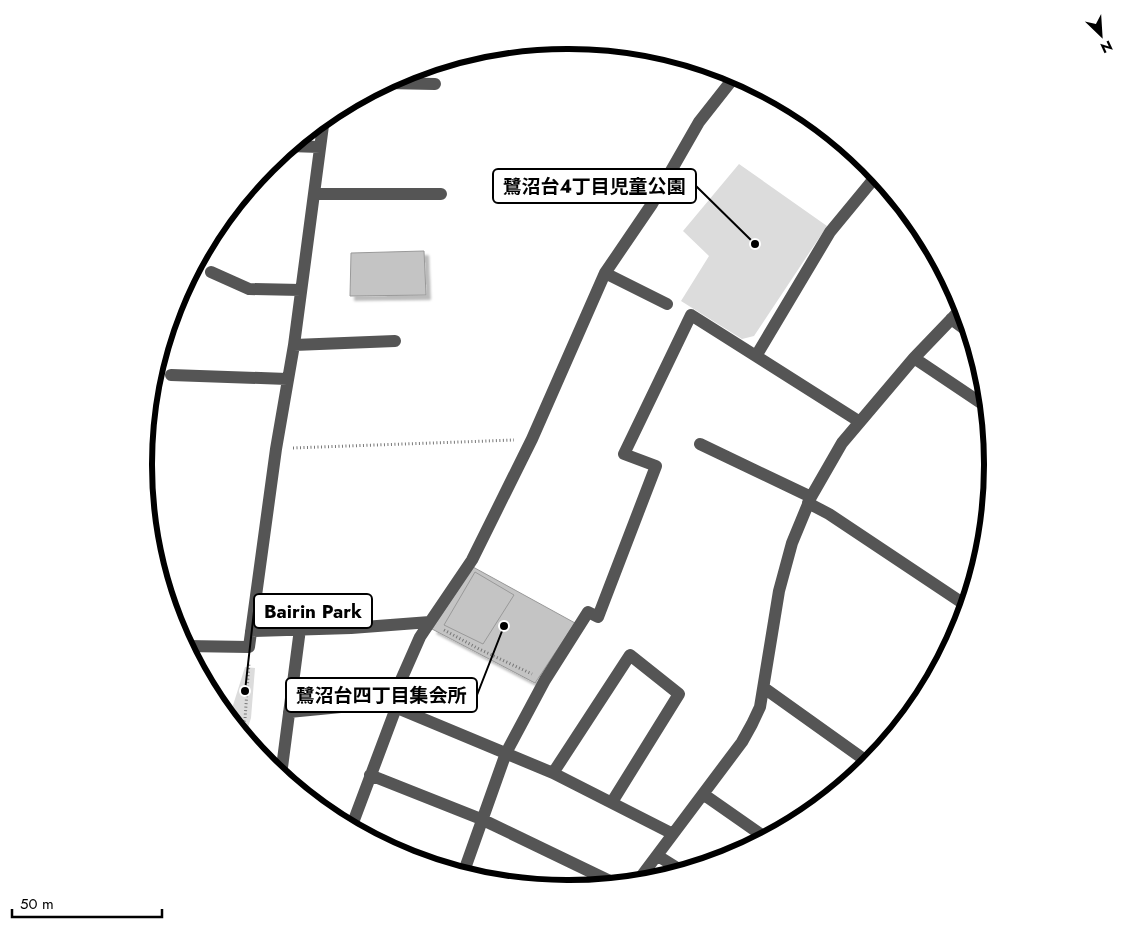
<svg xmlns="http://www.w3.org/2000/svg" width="1136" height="929" font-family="Jost,'Noto Sans JP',sans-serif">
  <defs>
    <filter id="shadow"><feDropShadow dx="4.5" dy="4.5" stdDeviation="1" flood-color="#0004"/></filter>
  </defs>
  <rect width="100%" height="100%" fill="#fff"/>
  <path fill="#dcdcdc" d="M739 164 827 226 754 336 742 339 681 301 709 256 683 231Z
    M245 667 255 668 251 718 245 737 227 715H230Z"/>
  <path fill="#c4c4c4" stroke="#999" filter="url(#shadow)" d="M424 251 426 295 350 296 351 253Z
    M473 567 575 623 535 683 432 629Z
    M475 572 514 595 483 644 444 625Z"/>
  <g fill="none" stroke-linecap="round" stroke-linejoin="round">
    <path stroke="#777" stroke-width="3" stroke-dasharray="1 2.5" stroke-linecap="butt" d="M293 448 514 440
      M444 630 479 649 532 674
      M240 731 245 719 249 663"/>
    <path stroke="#555" stroke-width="12" d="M386 83 435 84
      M290 146 320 147
      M314 194H441
      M211 272 249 289 301 290
      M605 273 667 304
      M951 319 970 333
      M294 345 395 341
      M756 356 830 232 877 175
      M914 358 987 407
      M171 375 287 379
      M700 444 811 497
      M991 449 988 453 992 456
      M808 503 829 514 967 606
      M251 631 351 628 430 622 472 560 532 439 605 273 652 204 699 122 736 75
      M186 646 249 647 276 449 294 345 324 118
      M764 688 869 763
      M390 705 420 637 430 622
      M289 712 382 703 390 705 553 773 673 834
      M553 773 630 655 679 694 612 802
      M281 775 300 629
      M370 775 481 819 616 884
      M703 794 766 838
      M351 828 396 708
      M658 856 682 871
      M463 874 506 753 545 680 588 612 598 617 656 466 624 454 691 315 860 422
      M637 882 742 742 752 724 760 707 779 591 792 543 811 497 842 443 914 358 962 308"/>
  </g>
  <path d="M0 0H1136V929H0ZM567 49H569A415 415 0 0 1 984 464V465A415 415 0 0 1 569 880H567A415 415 0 0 1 152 465V464A415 415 0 0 1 567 49Z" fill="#fff" fill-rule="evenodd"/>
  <path fill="none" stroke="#000" stroke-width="6" d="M567 49H569A415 415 0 0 1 984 464V465A415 415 0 0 1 569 880H567A415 415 0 0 1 152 465V464A415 415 0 0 1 567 49Z"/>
  <path fill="none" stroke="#000" stroke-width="2" d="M755 244L696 186M245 691L254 611M504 626L477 695"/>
  <g fill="#000" stroke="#fff" stroke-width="2">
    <circle cx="755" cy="244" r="5"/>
    <circle cx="245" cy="691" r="5"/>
    <circle cx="504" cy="626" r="5"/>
  </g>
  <g fill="#fff" stroke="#000" stroke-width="2">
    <rect x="493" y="169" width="203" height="34" rx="5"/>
    <rect x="254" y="594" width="118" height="34" rx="5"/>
    <rect x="286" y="678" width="191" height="34" rx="5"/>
  </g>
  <g font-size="19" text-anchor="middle" font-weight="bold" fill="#000">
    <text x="594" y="193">鷺沼台４丁目児童公園</text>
    <text x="313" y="618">Bairin Park</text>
    <text x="381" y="702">鷺沼台四丁目集会所</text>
  </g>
  <g transform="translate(1101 35) rotate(155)" stroke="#ffffff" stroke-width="4" paint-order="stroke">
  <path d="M0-4L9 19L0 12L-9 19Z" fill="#000000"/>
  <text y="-8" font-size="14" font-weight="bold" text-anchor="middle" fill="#000000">N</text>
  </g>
  <path d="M12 909v8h150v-8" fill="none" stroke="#000000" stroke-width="2.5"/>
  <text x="20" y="909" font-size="15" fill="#000000" stroke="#ffffff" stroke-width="4" paint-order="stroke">50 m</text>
</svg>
